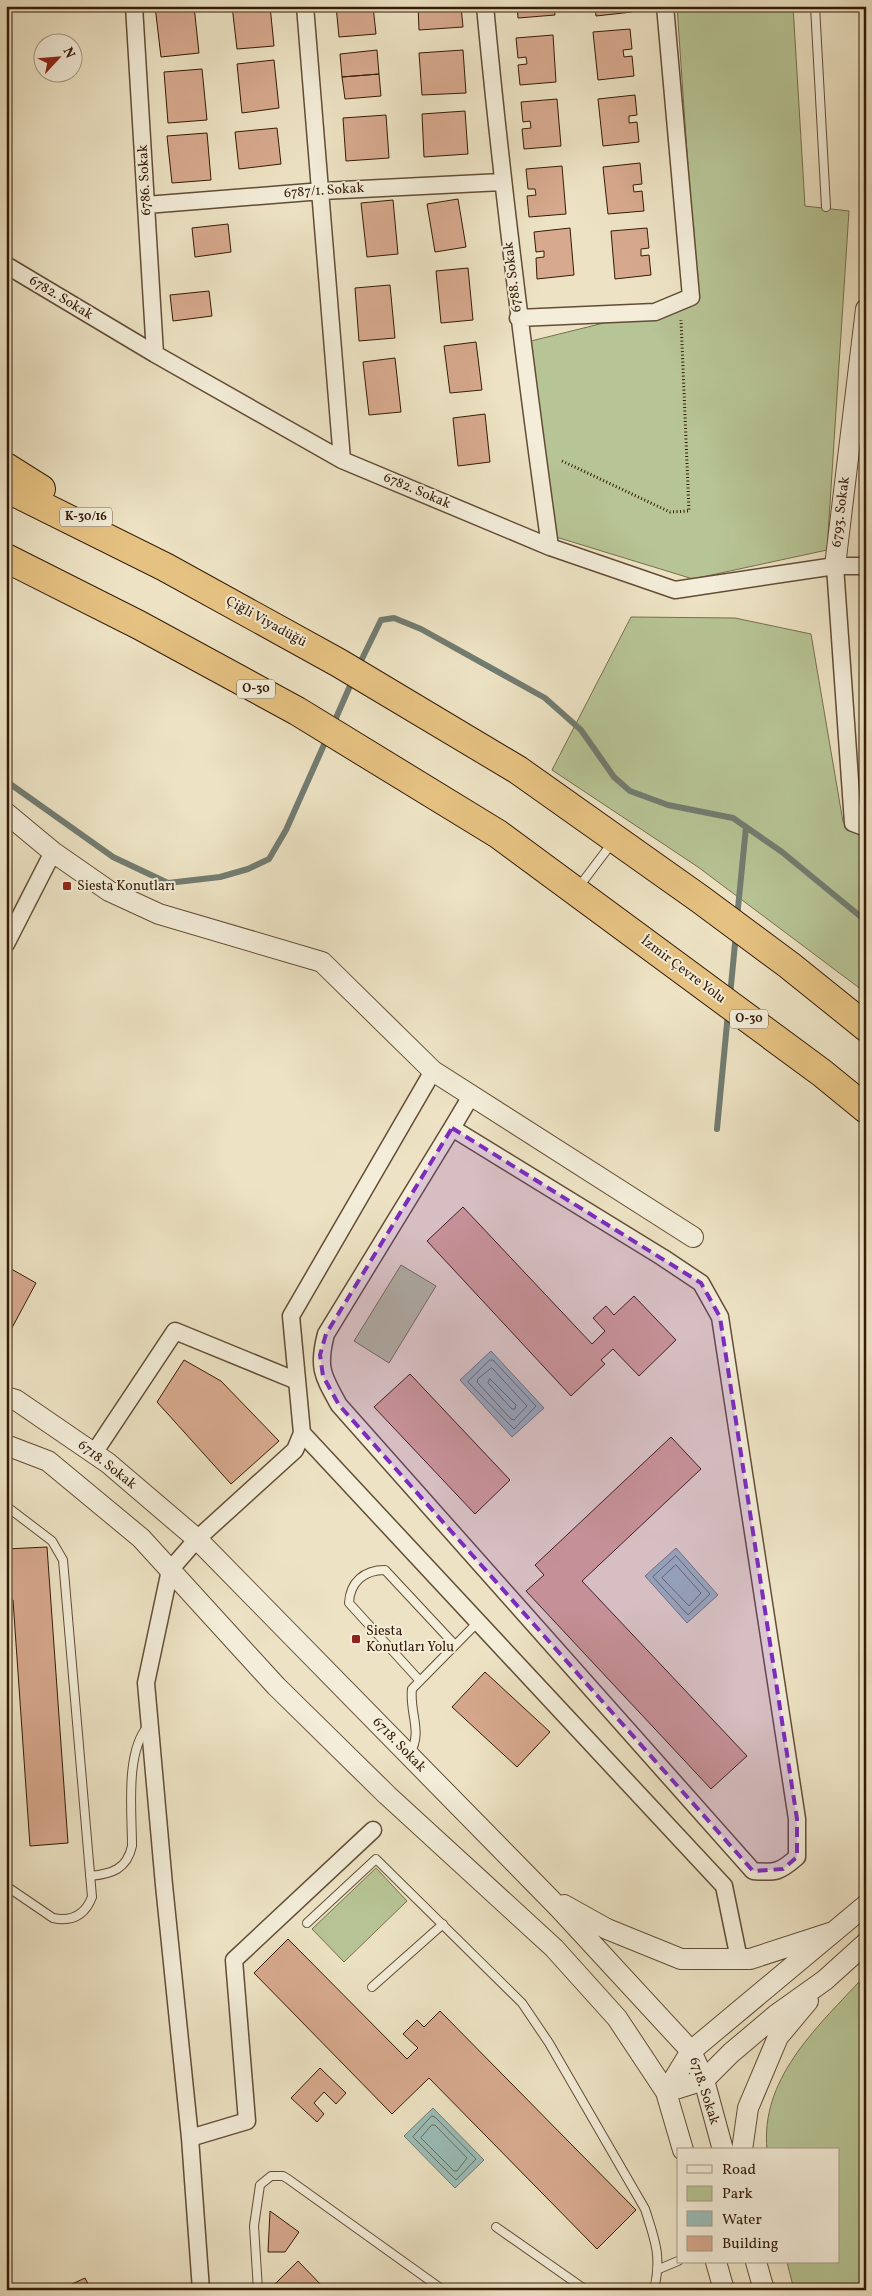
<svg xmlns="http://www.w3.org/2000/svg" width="872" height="2296" font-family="Vollkorn,serif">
  <rect width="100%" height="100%" fill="#ede3c4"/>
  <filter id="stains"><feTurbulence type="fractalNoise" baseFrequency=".004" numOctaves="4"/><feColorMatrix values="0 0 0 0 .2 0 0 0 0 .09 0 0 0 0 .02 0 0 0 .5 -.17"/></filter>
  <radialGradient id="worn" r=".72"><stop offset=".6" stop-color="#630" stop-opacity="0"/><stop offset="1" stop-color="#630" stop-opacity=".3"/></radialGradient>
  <path fill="#b7c495" stroke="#76704e" d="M677 6H793L805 206 849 211 827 550 693 579 556 537 531 341 697 300Z
    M631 617 735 618 811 634 843 822 866 835V993L698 867 552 770Z
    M401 1265 436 1286 389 1363 354 1341Z
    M376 1868 407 1901 344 1962 312 1929Z
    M859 1982 866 2014V2290H794L787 2262H838V2150H767C760 2080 815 2029 859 1982Z"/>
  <path fill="#9abdb8" stroke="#727c71" d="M491 1351 544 1408 512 1437 460 1380Z
    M676 1548 718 1595 687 1623 645 1576Z
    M433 2108 484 2160 455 2188 404 2136Z"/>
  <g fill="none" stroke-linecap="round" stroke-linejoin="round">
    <path stroke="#686c5f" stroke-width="1" d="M490 1360H493L536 1406 514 1429 468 1382Z
      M492 1368 527 1406 514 1420 511 1419 477 1382 478 1379Z
      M490 1379 516 1405 515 1409H512L488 1383Z
      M676 1556 710 1594 688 1615 653 1577Z
      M676 1565 701 1593 689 1606 662 1578Z
      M432 2116 435 2117 476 2159 456 2180 413 2137Z
      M432 2125H435L467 2158 457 2171H454L421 2138Z"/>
    <path stroke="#727c71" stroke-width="6" d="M358 667 381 620 394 618 421 629 545 698 581 730 614 777 630 791 668 805 733 818 782 852 866 921
      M332 727 353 679
      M6 781 113 857 168 883 220 877 248 869 269 859 286 830 327 738
      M737 918 746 827
      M730 996 736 933
      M717 1129 728 1013"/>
  </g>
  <path fill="#d7a98e" stroke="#351b06" d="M155 6H194L199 53 161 57Z
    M232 6H270L274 46 237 49Z
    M336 6H373L376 34 339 37Z
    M418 6H461L463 27 419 30Z
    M517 6H554L555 15 518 18Z
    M595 6H632V12L596 16Z
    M630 29 632 49 623 50 624 57 632 56 634 76 598 80 593 32Z
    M553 35 556 82 520 85 518 65 527 64 526 57 518 58 516 38Z
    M377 50 379 74 342 77 340 54Z
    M463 50 466 93 422 95 419 53Z
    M274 60 279 108 242 113 237 64Z
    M202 69 207 120 168 123 164 72Z
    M379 74 381 96 345 99 342 77Z
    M635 95 637 115 629 116V123L637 122 639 142 603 146 598 99Z
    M557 99 561 146 524 149 522 129 531 128 530 121 523 122 521 102Z
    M465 111 468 154 424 157 422 114Z
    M386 115 389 158 346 161 343 118Z
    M277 128 281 164 239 169 235 132Z
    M207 133 211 180 172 183 167 136Z
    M640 163 642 184 633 185 634 192 642 191 644 211 608 214 603 167Z
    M562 166 566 214 529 217 527 196 536 195 535 189H528L526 169Z
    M458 199 466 247 435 252 427 204Z
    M393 200 398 254 367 257 361 203Z
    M228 224 231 252 195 257 192 228Z
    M570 228 574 275 537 279 536 258 544 257V251L536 252 534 232Z
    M647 228 649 248 641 249V256L649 255 651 275 615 279 611 231Z
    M468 268 473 320 441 323 436 271Z
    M390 285 395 338 359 341 355 288Z
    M209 291 212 316 173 321 170 295Z
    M476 342 482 390 450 393 444 346Z
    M395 358 401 412 369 415 363 362Z
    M485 414 490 462 458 466 453 418Z
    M463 1207 592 1344 605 1331 593 1318 606 1306 614 1315 634 1296 676 1340 639 1376 613 1349 601 1360 605 1364 571 1396 427 1241Z
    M6 1266 36 1283 6 1339Z
    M184 1360 221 1381 279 1441 231 1484 157 1402Z
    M410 1374 510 1480 475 1514 374 1407Z
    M671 1437 701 1469 582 1581 747 1756 711 1789 526 1591 544 1575 535 1565Z
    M47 1547 68 1843 30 1846 13 1600H6V1549Z
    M485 1672 550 1732 517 1767 452 1707Z
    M288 1939 407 2059 418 2048 403 2034 417 2020 424 2027 440 2011 636 2210 597 2249 429 2078 392 2114 254 1973Z
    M320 2068 346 2093 336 2104 324 2092 314 2103 324 2114 317 2122 291 2098Z
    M270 2211 299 2232 285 2252H268Z
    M298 2261 326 2290H269Z
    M85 2278 91 2290H59Z"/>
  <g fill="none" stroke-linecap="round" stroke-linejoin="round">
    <defs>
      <path id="service" d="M815 6 826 207
        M578 888 612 843
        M6 1506 52 1541 63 1560 92 1897C85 1915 72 1922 53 1918L6 1886
        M420 1681 349 1603C350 1582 364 1570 385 1570L455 1645
        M410 1753C423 1732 409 1712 412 1689L478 1622
        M90 1876C112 1874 127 1869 132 1846 132 1812 125 1752 148 1726
        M307 1923 376 1859 522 2003 549 2043 645 2209C655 2240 662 2257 654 2290
        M372 1987 443 1924
        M496 2227 586 2290
        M659 2269 678 2261
        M258 2290 254 2226 260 2185 271 2176H283L288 2179 443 2290"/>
      <path id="minor" d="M134 6 155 354
        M305 6 342 460
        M485 6C502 187 525 367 550 547
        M146 205 322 191 502 182
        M6 265 155 354 342 460 550 547 675 590 835 566H866
        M518 318 655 312 691 297 665 6
        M835 566 853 823 866 828
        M6 944 53 852
        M433 1071 291 1316 302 1433 724 1886 739 1959
        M452 1128 662 1257 701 1283 720 1317 797 1819V1857C780 1872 776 1873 753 1871L339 1405C323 1376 317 1368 326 1334L452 1128 471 1096
        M94 1453 175 1331 297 1381
        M190 2138 247 2121 234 1960 373 1830
        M201 2290 190 2138 164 1885 146 1683 170 1570 197 1539 295 1450 302 1433"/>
      <path id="tertiary" d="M835 566 866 309
        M6 813 53 852 109 891 159 914 322 962 433 1071 693 1237
        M6 1397 16 1400 108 1463 197 1539 559 1908 691 2051 704 2080 723 2150
        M6 1445 48 1461 141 1538 276 1686 387 1795 554 1948 617 2018 666 2092 683 2150
        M564 1905 607 1929 681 1959H750L833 1932
        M666 2092 691 2051 866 1905
        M666 2092 704 2080 731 2053 776 2015 825 1980 866 1943
        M742 2150 748 2108 778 2037 808 2001
        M716 2262 724 2290
        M756 2262 764 2290"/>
      <path id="motorway" d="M6 467 41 489
        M6 488 165 567 339 663 518 770 700 899 789 965 866 1027
        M6 558 139 625 297 711 498 834 822 1073 866 1109"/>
    </defs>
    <use href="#service" stroke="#634d36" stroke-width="10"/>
    <use href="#minor" stroke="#634d36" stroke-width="19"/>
    <use href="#tertiary" stroke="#634d36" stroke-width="22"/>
    <use href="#motorway" stroke="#351b06" stroke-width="30"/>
    <path stroke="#351b06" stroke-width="3" stroke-dasharray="1 2.5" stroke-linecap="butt" d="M562 461 670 512 689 511 681 320"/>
    <use href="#service" stroke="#f3edd9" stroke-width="8"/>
    <use href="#minor" stroke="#f3edd9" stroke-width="16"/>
    <use href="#tertiary" stroke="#f3edd9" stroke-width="20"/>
    <use href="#motorway" stroke="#e6c282" stroke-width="28"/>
  </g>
  <path fill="#7b2cbf" fill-opacity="0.2" stroke="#7b2cbf" stroke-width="4" stroke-dasharray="10 6" stroke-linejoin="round" d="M452 1128 701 1283 720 1317 797 1819V1857L783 1869 753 1871 339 1405 323 1376 320 1355 326 1334Z"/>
  <g fill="#8f2418" stroke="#f3edd9" stroke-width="2">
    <rect x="62" y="881" width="10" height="10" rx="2.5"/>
    <rect x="351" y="1634" width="10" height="10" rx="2.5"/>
  </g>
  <g text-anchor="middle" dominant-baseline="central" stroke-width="4" stroke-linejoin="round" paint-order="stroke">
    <g fill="#f3edd9" stroke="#6e5a45" stroke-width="1">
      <rect x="60" y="507.5" width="52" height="19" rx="4"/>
      <rect x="237" y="679.5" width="38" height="19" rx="4"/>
      <rect x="730" y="1009.5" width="38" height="19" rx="4"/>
    </g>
    <g font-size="12" font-weight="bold" fill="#351b06">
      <text x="86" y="517">K-30/16</text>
      <text x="256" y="689">O-30</text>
      <text x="749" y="1019">O-30</text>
    </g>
    <g font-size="14" fill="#351b06" stroke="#f3edd9">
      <text transform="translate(145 180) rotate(-93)">6786. Sokak</text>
      <text transform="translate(324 191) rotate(-4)">6787/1. Sokak</text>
      <text transform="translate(513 277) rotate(-97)">6788. Sokak</text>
      <text transform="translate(61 298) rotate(31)">6782. Sokak</text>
      <text transform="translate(417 491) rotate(23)">6782. Sokak</text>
      <text transform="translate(841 512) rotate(-83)">6793. Sokak</text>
      <text transform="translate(266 622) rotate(29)">Çiğli Viyadüğü</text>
      <text transform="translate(683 970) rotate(37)">İzmir Çevre Yolu</text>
      <text transform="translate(107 1465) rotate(38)">6718. Sokak</text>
      <text transform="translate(399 1745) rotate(46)">6718. Sokak</text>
      <text transform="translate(704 2091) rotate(72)">6718. Sokak</text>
    </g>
    <g font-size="14" fill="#351b06" stroke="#f3edd9" text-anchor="start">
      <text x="77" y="886">Siesta Konutları</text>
      <text x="366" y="1631">Siesta<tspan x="366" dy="16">Konutları Yolu</tspan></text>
    </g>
  </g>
  <rect width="872" height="2296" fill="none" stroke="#ede3c4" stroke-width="25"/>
  <rect x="8" y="8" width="857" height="2281" fill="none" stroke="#351b06" stroke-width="2.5"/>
  <rect x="12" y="12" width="847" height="2271" fill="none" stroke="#351b06"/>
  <rect x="677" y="2148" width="162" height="115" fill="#f3edd9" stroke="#a79985"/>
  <rect x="687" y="2165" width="25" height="8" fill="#f3edd9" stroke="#a79985"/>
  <text x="722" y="2174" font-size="15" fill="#351b06">Road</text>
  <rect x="687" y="2186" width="25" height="15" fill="#b7c495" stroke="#a79985"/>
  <text x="722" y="2198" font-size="15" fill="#351b06">Park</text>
  <rect x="687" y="2211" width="25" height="15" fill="#9abdb8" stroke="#a79985"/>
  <text x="722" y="2224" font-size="15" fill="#351b06">Water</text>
  <rect x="687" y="2236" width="25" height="15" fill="#d7a98e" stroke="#a79985"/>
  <text x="722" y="2248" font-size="15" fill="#351b06">Building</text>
  <g transform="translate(58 58) rotate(64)"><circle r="24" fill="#f3edd9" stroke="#a79985"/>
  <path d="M0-4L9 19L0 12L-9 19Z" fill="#8f2418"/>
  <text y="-8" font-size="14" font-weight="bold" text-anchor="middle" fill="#351b06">N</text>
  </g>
  <rect width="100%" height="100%" filter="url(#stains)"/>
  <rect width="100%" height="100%" fill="url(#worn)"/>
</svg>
